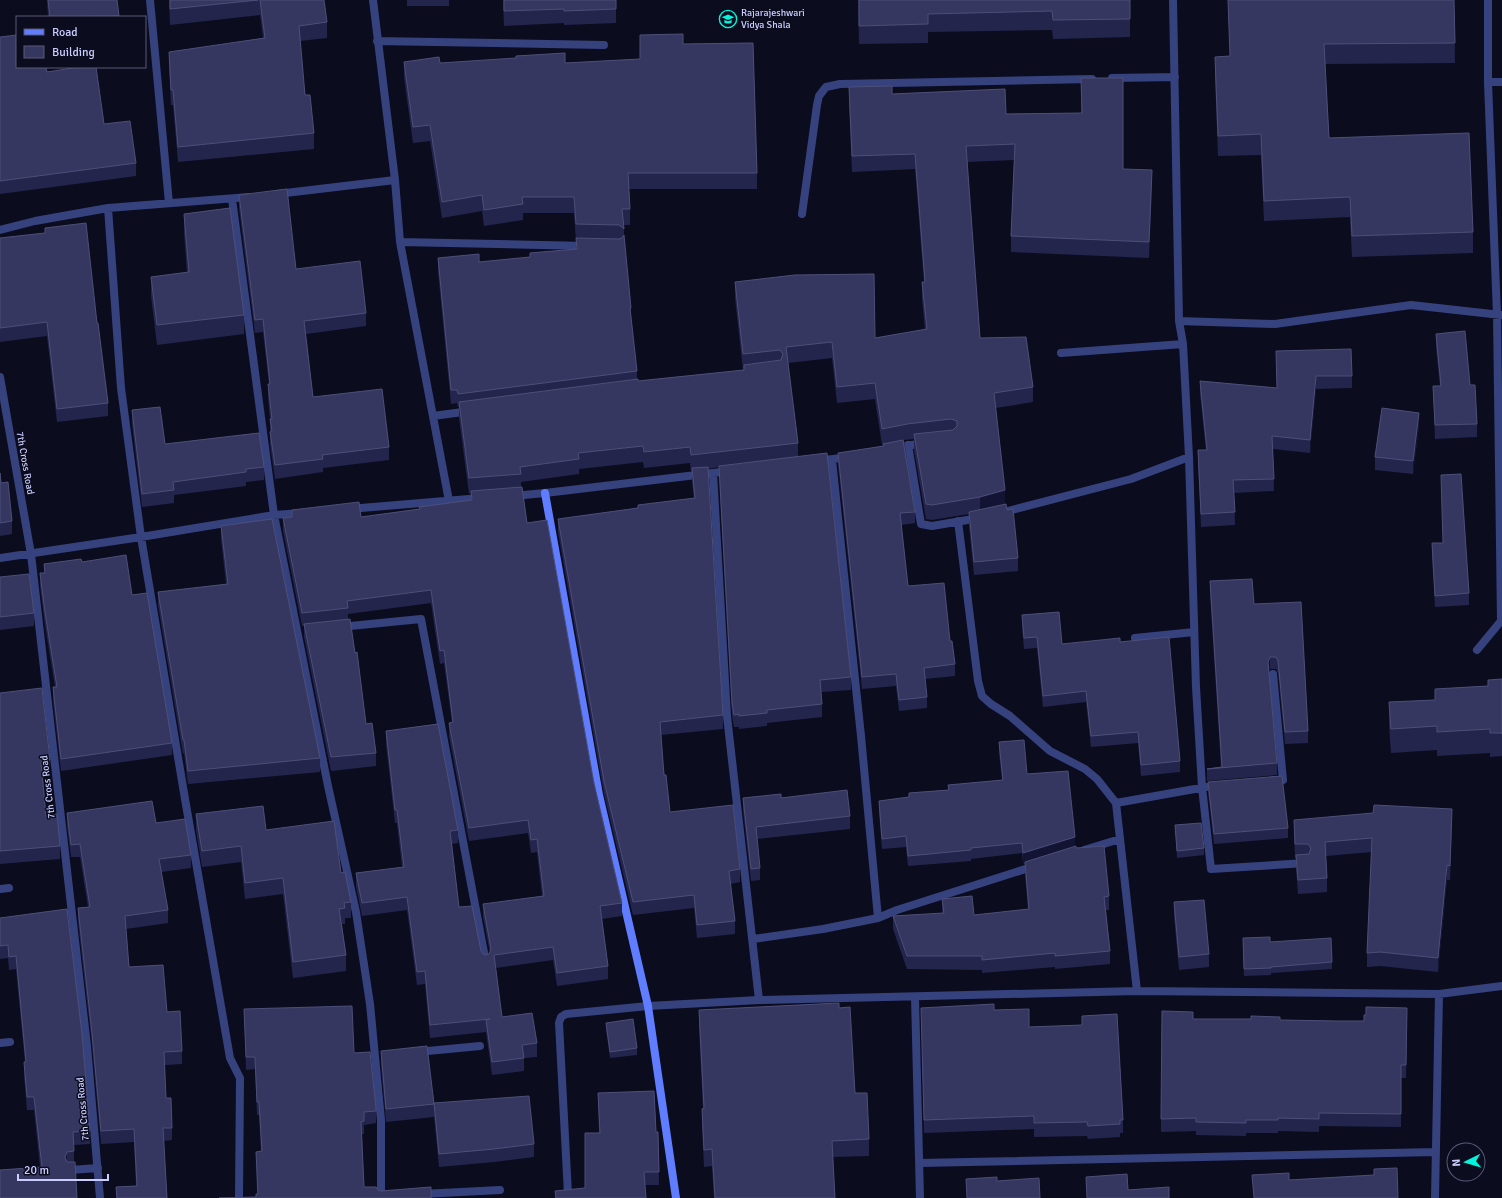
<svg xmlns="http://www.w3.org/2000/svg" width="1502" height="1198" font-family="Signika,sans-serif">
  <rect width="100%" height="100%" fill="#0c0c1f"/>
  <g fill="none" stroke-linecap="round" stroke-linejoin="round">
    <path stroke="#36427e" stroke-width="8" d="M150 0 169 203
      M373 0 395 180 400 242 449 501
      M1173 0 1179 321 1183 344 1189 457 1196 687 1202 787 1211 869 1306 863
      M377 41 604 45
      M1112 78 1175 77
      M1488 82H1502
      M277 194 395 180
      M232 199 274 515 328 786 356 912 370 1004 381 1120V1198
      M108 208 121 388 141 537 185 799 230 1058 240 1078 239 1198
      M802 214 817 105 819 96 826 87 840 84 1092 79
      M0 230 35 221 108 208 249 197
      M400 242 587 246
      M1179 321 1275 324 1411 305 1501 315
      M1061 353 1183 344
      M0 377 31 554 87 1046 100 1198
      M433 416 470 411
      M908 445 921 524 932 526 979 518
      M894 448 924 443
      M832 460 861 736 878 918 897 910 1035 866
      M817 461 849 457
      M713 473 727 716 759 1000
      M513 496 545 493 730 471
      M349 509 481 498
      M1004 512 1131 479 1189 457
      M958 521 978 681 982 696 991 704 1010 716 1050 751 1085 769 1097 779 1116 803
      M0 558 141 537 274 515 302 513
      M340 627 421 619 486 963
      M1135 638 1194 632
      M1477 650 1501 621 1497 315 1488 82V0
      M1273 674 1283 780H1273
      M1084 850 1120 839
      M0 889 9 888
      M753 939 823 929 878 918
      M1137 991 1116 803 1206 787
      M915 997 920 1198
      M0 1043 10 1042
      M417 1052 480 1046
      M919 1163 1436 1152
      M70 1170 98 1168
      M422 1194 500 1190
      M568 1194 559 1023 561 1017 566 1014 648 1006 759 1000 1137 991 1439 994 1502 986
      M1435 1198 1439 994"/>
    <path stroke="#617dff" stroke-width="8" d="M545 493 599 795 648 1006 676 1198"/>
  </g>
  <path fill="#24254d" d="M47 0H117L119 17H48Z
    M169 0H324L327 22V38L300 41 305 95 314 133V149L178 162 173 105H171L169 67V52L263 38 260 15 170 25Z
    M407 0H449V6H407Z
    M503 0H616V23L564 25V23L504 26Z
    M858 0H1130V37L1053 39 1052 30 928 32V43L859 44Z
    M1228 0H1454L1455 63 1325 64 1329 138 1473 232V253L1352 257 1350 217 1264 221 1261 155 1218 156 1215 78V57L1230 56Z
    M0 37 47 72 104 124 136 163V176L0 194Z
    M683 44 757 173V189H629L630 209V225H624V235L631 308V318L637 371V379L638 381 743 370 735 298V282L875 338 925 330 922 298V282H924L915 169 852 172 849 103V87L1006 114 1081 113V78L1123 169 1152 186 1149 258 1011 252V236L1014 160 967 162 980 338 1033 387V402L996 408 1005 504 1007 510 1018 558V571L974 575 969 526V514L932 520 926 519 914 450V439L904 440 915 512V523L901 525 908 586 950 641 955 664V676L925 679 927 697V708L899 711 896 686 862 689 838 464V453L883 446V444L882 445 875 399 837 403 832 358 788 363 798 443V456L851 677V690L821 692 822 704V717L767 723V726L739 729V727H734L732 716 719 479V467L708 469 723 715V729L661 735 664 775 670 812 740 869V882L730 884 735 921V934L697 938 694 908 633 915 604 794 558 532V519L638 508 694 499 692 482V471H691L690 463 644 468 643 462 579 469V474L521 482V487L527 523 594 783 622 903V916L602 919 608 966V979L557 986 553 960 496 968 502 1017 537 1043V1057L524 1058V1071L492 1075 486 1032 430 1038 425 984 417 985 407 910 362 916 356 886V873L402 867 397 823H395L386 744V731L458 830V843L452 844 459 907 481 951 484 955 489 954 490 953 483 917V904L542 896 537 852 531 853 528 833 469 841 449 736V723L452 722 444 663 440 664 431 603 348 614V619L355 653 366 724 376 753V766L331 771 304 637V626H302L283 531V518L292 517V510L361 517 419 509 471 500V493L469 494 459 418V407H458L457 403 451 404 438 271V258L479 262 530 257 576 249V241L574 213H523V220L484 226 482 211 442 218 430 141 413 143 404 78V62L440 63H565L640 59Z
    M239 195 296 269 366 313V326L306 334 313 397 389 447V460L323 468V472L275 479 270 445V419L268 397V384H269L263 332 255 333 239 208Z
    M184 214 244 315V334L157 345 151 296V277L187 273 184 233Z
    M45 228 97 323 108 403V416L57 422 47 336 0 342V238L45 233Z
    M1436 334 1470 385 1477 424V437L1435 439 1433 386H1440L1436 347Z
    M1276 351 1352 376V388L1316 389 1310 453 1273 449 1274 491 1234 493 1235 525 1201 527 1198 463V450H1206L1200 394V381L1277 388Z
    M132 410 165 444 264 467V480L246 482V486L174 495V503L142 507 132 424Z
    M1419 426 1413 474 1375 470V457Z
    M0 473 1 483 12 521V534L0 536Z
    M221 526 320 758V772L188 784 184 753 183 754 158 605V592L226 584 221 539Z
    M1432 543H1442L1469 593V605L1435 607 1432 555Z
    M82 562 132 595 172 743V755L61 771 53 700V687H55L45 625 40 586V573H44V564Z
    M0 577 34 613V626L0 630Z
    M1210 581 1254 604 1308 731V743L1285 744 1278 673 1276 669H1270L1268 673 1277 763V775L1207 781V769L1221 767 1210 593Z
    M1022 615 1062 644 1120 642 1180 761V772L1141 776 1138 743 1091 747 1086 702 1043 707 1037 648 1024 649 1022 626Z
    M1502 679V757V756L1490 757V753L1437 756V750L1391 753 1389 726V702L1435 700V689L1488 686Z
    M0 693 50 760V773L43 774 46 816 60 846V859L0 864Z
    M999 742 1027 774 1076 848 1109 896V910H1106L1110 951V964L1055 969V967L982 973V970L907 969 893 929V916L942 914V899L974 915 1028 909 1025 875V864H1023L1022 853 971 859V861L908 866 906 847 882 849 879 812V801L909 798V793L948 790V785L1002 780 999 753Z
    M1208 782 1288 828V838L1214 844 1208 792Z
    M743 798H781L850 816V829L757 839 760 868V880L751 881 743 810Z
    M67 813 156 823 191 855V868L161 872 168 910V923L126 929 129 967 167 1012 182 1051V1064L165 1065 166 1098 172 1128V1140L164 1141 167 1198H116V1187L136 1186 134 1142 101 1144 92 1045 78 921V908L88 907 80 857H71L67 826Z
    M196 814 266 830 341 873 351 902V918H345V924H342L346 955V971L293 978 283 894 245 899 241 862 202 867 196 830Z
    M1294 820 1452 823 1450 880H1447L1438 972 1380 966 1367 967V953L1372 852 1326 856 1327 878V892L1298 894 1296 869V858H1295L1294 834Z
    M1175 825 1204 848V855L1177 858Z
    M1174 902 1209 954V967L1179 970 1174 916Z
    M0 918 90 1131V1144L74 1145V1162L40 1167 34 1110H27L24 1075 25 1062 16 969 9 970 8 958 0 959Z
    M1270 942 1332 962V969L1271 973V975L1244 976 1243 945Z
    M839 1008 855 1093 869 1139V1156L833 1157 835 1198H714L712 1166 704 1167 702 1125V1109H703L699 1027V1010Z
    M921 1008 994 1010 1029 1027 1082 1025V1016L1123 1120V1133H1120V1137L1088 1139 1087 1136 1034 1137V1129L924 1133Z
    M1407 1008 1406 1078H1401V1127L1319 1126V1132L1278 1131V1133H1246V1136L1196 1135V1131L1161 1132V1119L1193 1019 1337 1021H1364Z
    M244 1009 354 1053 376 1108V1123L364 1125V1134H362L364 1187 381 1191 256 1197 257 1194 256 1152 261 1151 259 1115H257L255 1069 246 1070Z
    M606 1023 637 1048V1055L610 1058 606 1029Z
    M381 1051 434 1104V1117L386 1122 381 1065Z
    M598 1093 656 1132H658L659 1185H645L646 1198H555V1191L585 1188 599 1133Z
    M434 1103 534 1144V1157L494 1162 439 1167 434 1116Z
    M1086 1177 1128 1190 1169 1198H1087Z"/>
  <path fill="#131333" d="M1152 170V186L1149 258V242Z
    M1316 376V389L1310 453V440Z
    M1419 413V426L1413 474V461Z
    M1005 490V506L980 513V497Z
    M1270 657V669L1268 675V662Z
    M1452 809V823L1450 880V866Z
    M1075 837V848L1023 864V853Z
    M1447 865V880L1438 972V958Z
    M67 1152V1165L65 1157Z"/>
  <path fill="#363760" stroke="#4d4f79" d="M48 0H117L119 16 50 17Z
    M170 0H258L170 9Z
    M260 0H324L327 22 299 26 305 95H310L314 133 178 147 173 90H171L169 52 265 38Z
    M504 0H616V9L564 11V9L504 11Z
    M859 0H1130V19L1053 20 1052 11 928 14V24L859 26Z
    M1228 0H1454L1455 43 1324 44 1329 138 1469 133 1473 232 1352 236 1350 197 1264 201 1261 134 1218 136 1215 57 1230 56Z
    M683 34V44L753 43 757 173H628L630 209H622L624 229 622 227 619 225 576 224 574 197H522L523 204 484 210 482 195 442 202 430 125 413 127 404 62 439 57 440 63 516 58V56L565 53V63L640 59V35Z
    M17 35V67H46L47 72 79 67H96L104 124 130 121 136 163 0 181V37Z
    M1081 78H1123V169L1152 170 1149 242 1011 236 1015 144 966 146 980 338 1026 337 1033 387 994 393 1005 490 980 497 932 505 926 504 914 434 953 430 957 426V421L951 419 907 424 882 429 875 383 837 387 832 342 786 347 798 443 691 455 690 447 644 452 643 446 578 453 579 459 520 467 521 474 469 478 459 402 638 379V381L744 370V365L781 360 783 354 780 350 743 354 735 282 795 275 874 274 875 338 927 329 922 282H925L915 154 852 156 849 87 892 86V94L1005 89 1006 114 1082 113Z
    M287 189 296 269 360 261 366 313 304 321 313 397 382 389 389 447 322 455 323 459 275 465 270 432 272 431 270 419H272L268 384H270L263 319 255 320 239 195Z
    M230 208 244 315 157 325 151 277 189 272 184 214Z
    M86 223 97 323H98L108 403 57 409 47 322 0 328V238L45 233V228Z
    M624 235 631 308H630L637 371 458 394 457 390H451L438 258 479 254V262L530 257V253L577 249 576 238 619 239 622 238Z
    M1465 331 1470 385H1475L1477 424 1435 425 1433 386H1441L1436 334Z
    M1351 349 1352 376H1316L1310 440 1272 436 1274 479 1233 480 1235 512 1201 514 1198 450H1207L1200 381 1277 388 1276 351Z
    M160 407 165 444 259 433 264 467 246 469V472L173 482 174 490 142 494 132 410Z
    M1382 408 1419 413 1413 461 1375 457Z
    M903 440 915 512 900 513 908 586 944 583 950 641H952L955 664 924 668 927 697 899 700 896 674 862 677 838 453 884 446 883 444Z
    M827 453 851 677 820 680 822 704 767 710V713L739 716V714L734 715 732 703 719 466Z
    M708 467 723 715 660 722 664 775H666L670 812 733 805 740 869 729 871 735 921 697 925 694 895 633 902 604 781 558 519 638 508V505L695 498 692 468Z
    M0 473 1 483 8 482 12 521 0 523Z
    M1461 474 1469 593 1435 596 1432 543H1443L1441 475Z
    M522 487 527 523 547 520 594 783 622 903 600 906 608 966 557 973 553 947 494 955 502 1017 532 1013 537 1043 522 1045 524 1058 492 1062 486 1020 490 1019 430 1025 425 971 417 972 407 897 362 903 356 873 404 867 397 810H395L386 731 438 724 458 830 450 831 459 907 472 906 481 951 484 955 489 954 491 949 483 904 544 896 537 839 531 840 528 820 469 828 449 723 453 722 444 650 440 651 431 590 347 601 348 608 302 613 283 518 292 517V510L359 502 361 517 420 509 419 507 472 500 471 491Z
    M1006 504 1007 510 1013 509 1018 558 974 562 969 512Z
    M272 519 320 758 188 771 184 740H183L158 592 228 584 221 526Z
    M126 555 132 595 147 593 172 743 61 759 53 687H57L45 612 40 573H45L44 564 81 559 82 562Z
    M29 574 34 613 0 617V577Z
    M1252 579 1254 604 1301 602 1308 731 1285 732 1278 661 1276 657H1270L1268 662 1277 763 1207 769 1222 767 1210 581Z
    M1059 612 1062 644 1120 638V642L1169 637 1180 761 1141 765 1138 732 1091 736 1086 691 1043 696 1037 637 1024 638 1022 615Z
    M350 619 355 653 357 652 366 724 372 723 376 753 331 757 304 624Z
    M1502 679V734V733H1490V729L1437 732V726L1391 729 1389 702 1435 700V689L1488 686V680Z
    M42 688 50 760 41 762 46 816 57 814 60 846 0 851V693Z
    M1024 740 1027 774 1068 771 1075 837 1023 853 1022 843 971 848V850L908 856 906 836 882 839 879 801 909 797V793L949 790 948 785 1003 780 999 742Z
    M1282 776 1288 828 1214 834 1208 782Z
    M847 790 850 816 756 827 760 868 751 869 743 798 781 794V798Z
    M152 801 156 823 185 819 191 855 159 859 168 910 125 916 129 967 163 965 167 1012 180 1011 182 1051 164 1052 166 1098H171L172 1128H163L167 1198H117L116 1187 137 1186 134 1129 101 1131 92 1033 78 908 90 907 80 844 71 845 67 813Z
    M1374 805 1452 809 1450 866 1447 865 1438 958 1380 952 1367 953 1372 838 1325 842 1327 878 1298 880 1296 855 1309 854 1311 848 1308 844H1295L1294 820 1373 813Z
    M263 806 266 830 334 821 341 873 345 872 351 902 344 903 345 908 339 909 346 955 293 962 283 878 245 883 241 846 202 851 196 814Z
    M1201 823 1204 848 1177 851 1175 825Z
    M1076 846V848L1104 846 1109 896 1104 897 1110 951 1055 956V953L982 960V956H907L893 916 944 913 942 899 972 896 974 915 1029 909 1025 862Z
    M1204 900 1209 954 1179 957 1174 902Z
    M67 909 82 1034 90 1131 73 1132 74 1151 67 1152 65 1157 67 1162H75L77 1198H0V1170L42 1167 34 1097H27L24 1062H26L16 956 9 957 8 945 0 946V918Z
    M1270 937V942L1331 938 1332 962 1271 967V968L1244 969 1243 938Z
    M839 1003V1008L850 1007 855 1093H867L869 1139 832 1141 835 1198H715L712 1149 704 1150 702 1109 704 1108 699 1010Z
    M994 1004V1010L1029 1009V1027L1082 1025V1016L1117 1014 1123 1120H1120V1124L1088 1126 1087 1122 1034 1123V1116L924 1120 921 1008Z
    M352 1006 354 1053 370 1052 376 1108V1111L364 1112V1121L361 1122 364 1187H376L378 1190 381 1191 431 1187V1198H219L256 1197V1194H258L256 1152 262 1151 259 1102H257L255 1057H246L244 1009Z
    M1366 1007 1407 1008 1406 1065H1401V1114L1319 1113V1119L1278 1118V1120H1246V1123L1196 1122V1118L1161 1119 1162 1011 1193 1012V1019H1251V1016L1280 1017V1020L1337 1021H1364V1015H1366Z
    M633 1019 637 1048 610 1052 606 1023Z
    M427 1046 434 1104 386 1109 381 1051Z
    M654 1091 656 1132H658L659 1172H644L646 1198H556L555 1191 585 1188V1133H600L598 1093Z
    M529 1096 534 1144 494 1149 439 1154 434 1103Z
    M1397 1168 1398 1198H1254L1252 1175 1289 1173V1180L1374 1175V1169Z
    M1127 1174 1128 1190 1169 1187V1198H1087L1086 1177Z
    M997 1177V1181L1039 1178 1040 1198H967L966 1179Z"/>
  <defs>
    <symbol id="school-ring" viewBox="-11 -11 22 22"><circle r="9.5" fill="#0c0c1f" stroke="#00f5dc" stroke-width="1.5"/><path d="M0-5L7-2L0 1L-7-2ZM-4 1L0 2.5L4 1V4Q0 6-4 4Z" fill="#00f5dc"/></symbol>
  </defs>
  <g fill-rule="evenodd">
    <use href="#school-ring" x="718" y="9" width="20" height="20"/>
  </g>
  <g text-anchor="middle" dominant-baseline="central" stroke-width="3" stroke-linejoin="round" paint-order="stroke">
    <g font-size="10" fill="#caceff" stroke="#0c0c1f" text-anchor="start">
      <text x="741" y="13">Rajarajeshwari<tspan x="741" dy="12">Vidya Shala</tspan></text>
    </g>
    <g font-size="10" fill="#caceff" stroke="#0c0c1f">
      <text transform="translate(25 463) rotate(80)">7th Cross Road</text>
      <text transform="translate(48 787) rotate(-97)">7th Cross Road</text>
      <text transform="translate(83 1109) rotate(-95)">7th Cross Road</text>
    </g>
  </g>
  <rect x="16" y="16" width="130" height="52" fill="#0c0c1f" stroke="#585a79"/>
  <rect x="24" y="29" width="20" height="6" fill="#617dff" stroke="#585a79"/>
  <text x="52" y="36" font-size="12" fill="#caceff">Road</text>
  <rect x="24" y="46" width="20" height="12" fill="#363760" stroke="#585a79"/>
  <text x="52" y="56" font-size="12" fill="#caceff">Building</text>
  <g transform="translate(1466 1162) rotate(265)"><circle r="19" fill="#0c0c1f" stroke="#585a79"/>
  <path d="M0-3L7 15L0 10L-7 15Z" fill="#00f5dc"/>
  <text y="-6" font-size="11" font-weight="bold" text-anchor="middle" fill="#caceff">N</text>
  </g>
  <path d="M18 1174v6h90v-6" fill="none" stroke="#caceff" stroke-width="2"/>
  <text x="24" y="1174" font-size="12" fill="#caceff" stroke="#0c0c1f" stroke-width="3" paint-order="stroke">20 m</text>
</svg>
